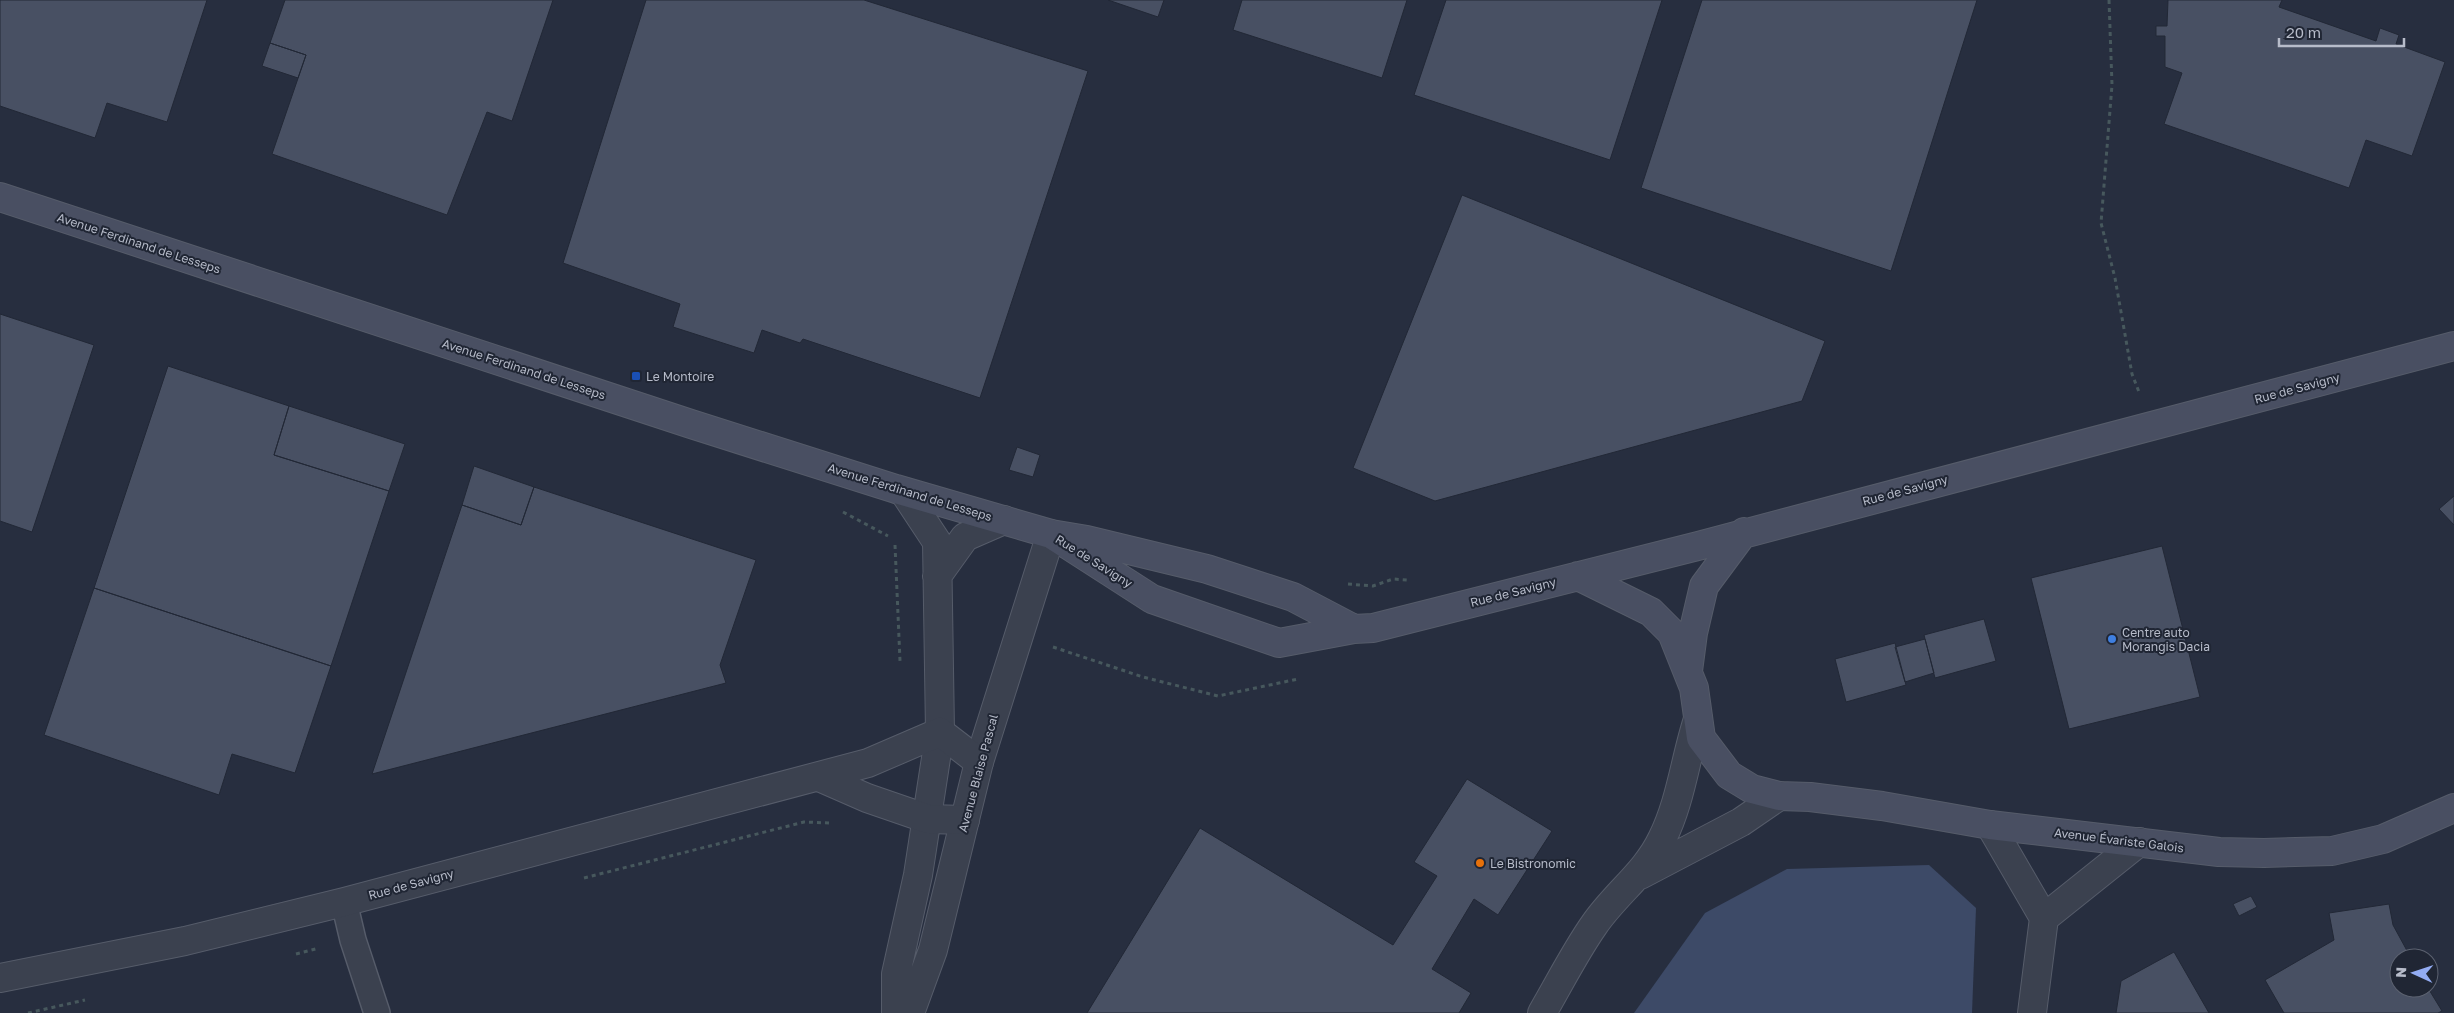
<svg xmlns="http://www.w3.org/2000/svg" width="2454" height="1013" font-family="'Golos Text',sans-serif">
  <rect width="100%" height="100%" fill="#272e3f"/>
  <path fill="#3d4a67" d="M1929 865 1976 908 1972 1013H1634L1705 913 1787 869Z"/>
  <path fill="#485063" stroke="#222836" d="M0 0H207L167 122 107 103 95 138 0 106Z
    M285 0H553L512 121 487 112 447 215 272 154 306 55 270 43Z
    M646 0H864L1088 71 980 398 803 339 800 343 762 330 754 353 673 327 680 304 563 263Z
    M1108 0H1164L1158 17Z
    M1242 0H1407L1382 78 1233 30Z
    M1446 0H1662L1610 160 1414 95Z
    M1702 0H1977L1891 271 1641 188Z
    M2168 0H2282L2279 7 2376 41 2380 28 2399 35 2396 44 2445 62 2412 156 2366 140 2349 188 2164 124 2182 73 2165 67V36H2156V26H2167Z
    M270 43 306 55 298 78 262 66Z
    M1462 195 1825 341 1802 401 1435 501 1353 468Z
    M0 314 94 345 32 532 0 521Z
    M168 366 289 406 274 455 389 491 331 666 94 588Z
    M289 406 405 444 389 491 274 455Z
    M1017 447 1040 455 1033 477 1009 470Z
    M474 466 534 487 521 525 462 505Z
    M534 487 756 560 720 665 726 683 372 774 462 505 521 525Z
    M2454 496V525L2439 509Z
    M2162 546 2200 697 2069 729 2031 578Z
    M94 588 331 666 295 773 232 754 219 795 44 735Z
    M1984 619 1996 661 1935 678 1924 635Z
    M1925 639 1934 673 1905 682 1895 647Z
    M1895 643 1906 685 1846 702 1835 659Z
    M1467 779 1552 831 1498 915 1474 899 1432 969 1471 993 1459 1013H1087L1200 828 1393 945 1437 876 1414 862Z
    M2251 896 2257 907 2239 916 2233 904Z
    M2389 904 2393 925 2411 958H2399V988H2428L2442 1011 2438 1013H2284L2265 980 2334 940 2329 913Z
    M2174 952 2209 1013H2116L2121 981Z"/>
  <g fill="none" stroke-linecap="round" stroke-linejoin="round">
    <defs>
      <path id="service" d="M344 902 353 940 377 1013"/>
      <path id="minor" d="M937 576 965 537 1004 520
        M1990 825 2044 918 2032 1013
        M1640 875 1741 822 1779 796
        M2044 918 2139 842
        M896 1013V974L918 875 940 732 937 542 904 492
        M910 1013 933 950 979 762 1051 534
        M1542 1013C1559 984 1575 952 1594 925 1615 894 1646 873 1662 839 1681 801 1685 759 1698 719"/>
      <path id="tertiary" d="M819 777 867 798 928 819 965 820
        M0 978 185 941 344 902 868 763 940 732 979 762"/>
      <path id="secondary" d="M0 197 691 424 896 489 1051 534 1087 540 1207 569 1293 597 1354 629
        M1051 534 1152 599 1279 643 1354 629 1373 628 1698 546 2454 346
        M1578 576 1651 612 1672 633 1694 688 1701 738 1729 775 1752 789 1779 796 1810 797 1882 806 1990 825 2219 852 2264 853 2332 851 2383 839 2454 808
        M1688 671 1693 633 1704 586 1744 532"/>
    </defs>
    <use href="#service" stroke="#565c6a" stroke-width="28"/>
    <use href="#minor" stroke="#565c6a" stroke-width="30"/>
    <use href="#tertiary" stroke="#565c6a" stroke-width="30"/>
    <use href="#secondary" stroke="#565c6a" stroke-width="30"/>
    <path stroke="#47585d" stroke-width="3" stroke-dasharray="4 4" stroke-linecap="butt" d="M2109 0 2112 85 2101 223 2115 278 2132 374 2139 392
      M843 512 888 536
      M895 545 900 661
      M1348 584 1373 586 1393 579 1408 580
      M1053 647 1143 677 1218 696 1298 679
      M584 878 804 822 830 823
      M296 954 319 948
      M28 1013 85 1000"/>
    <use href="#service" stroke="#3b414f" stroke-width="25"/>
    <use href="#minor" stroke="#3b414f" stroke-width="28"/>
    <use href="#tertiary" stroke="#3b414f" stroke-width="28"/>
    <use href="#secondary" stroke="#494f62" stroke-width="28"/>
  </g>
  <rect fill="#1a4fb4" stroke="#202634" stroke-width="2" x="631" y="371" width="10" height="10" rx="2.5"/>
  <circle fill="#3f7fe0" stroke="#202634" stroke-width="2" cx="2112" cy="639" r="5"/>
  <circle fill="#e8710a" stroke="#202634" stroke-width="2" cx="1480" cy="863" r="5"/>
  <g text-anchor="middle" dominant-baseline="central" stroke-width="4" stroke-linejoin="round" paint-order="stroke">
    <g font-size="12" fill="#b7bcca" stroke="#202634">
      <text transform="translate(139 243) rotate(18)">Avenue Ferdinand de Lesseps</text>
      <text transform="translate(524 369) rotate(18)">Avenue Ferdinand de Lesseps</text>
      <text transform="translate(2297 388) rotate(-15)">Rue de Savigny</text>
      <text transform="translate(1905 490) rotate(-15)">Rue de Savigny</text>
      <text transform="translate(910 492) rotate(17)">Avenue Ferdinand de Lesseps</text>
      <text transform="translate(1094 561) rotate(32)">Rue de Savigny</text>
      <text transform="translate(1513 592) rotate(-14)">Rue de Savigny</text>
      <text transform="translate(978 773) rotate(-75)">Avenue Blaise Pascal</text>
      <text transform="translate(2119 840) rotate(7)">Avenue Évariste Galois</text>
      <text transform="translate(411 884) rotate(-15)">Rue de Savigny</text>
    </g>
    <g font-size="12" fill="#b7bcca" stroke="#202634" text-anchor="start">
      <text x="646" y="376">Le Montoire</text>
      <text x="2122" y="632">Centre auto<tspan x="2122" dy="14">Morangis Dacia</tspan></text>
      <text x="1490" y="863">Le Bistronomic</text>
    </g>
  </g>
  <g transform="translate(2414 973) rotate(273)"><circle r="24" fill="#202634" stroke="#5c6270"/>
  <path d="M0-4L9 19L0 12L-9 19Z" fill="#93acf3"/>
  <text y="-8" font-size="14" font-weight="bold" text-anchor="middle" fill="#b7bcca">N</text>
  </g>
  <path d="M2279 38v8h125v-8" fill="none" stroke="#b7bcca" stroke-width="2.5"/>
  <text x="2286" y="38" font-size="15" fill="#b7bcca" stroke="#202634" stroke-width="4" paint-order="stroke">20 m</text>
</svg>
